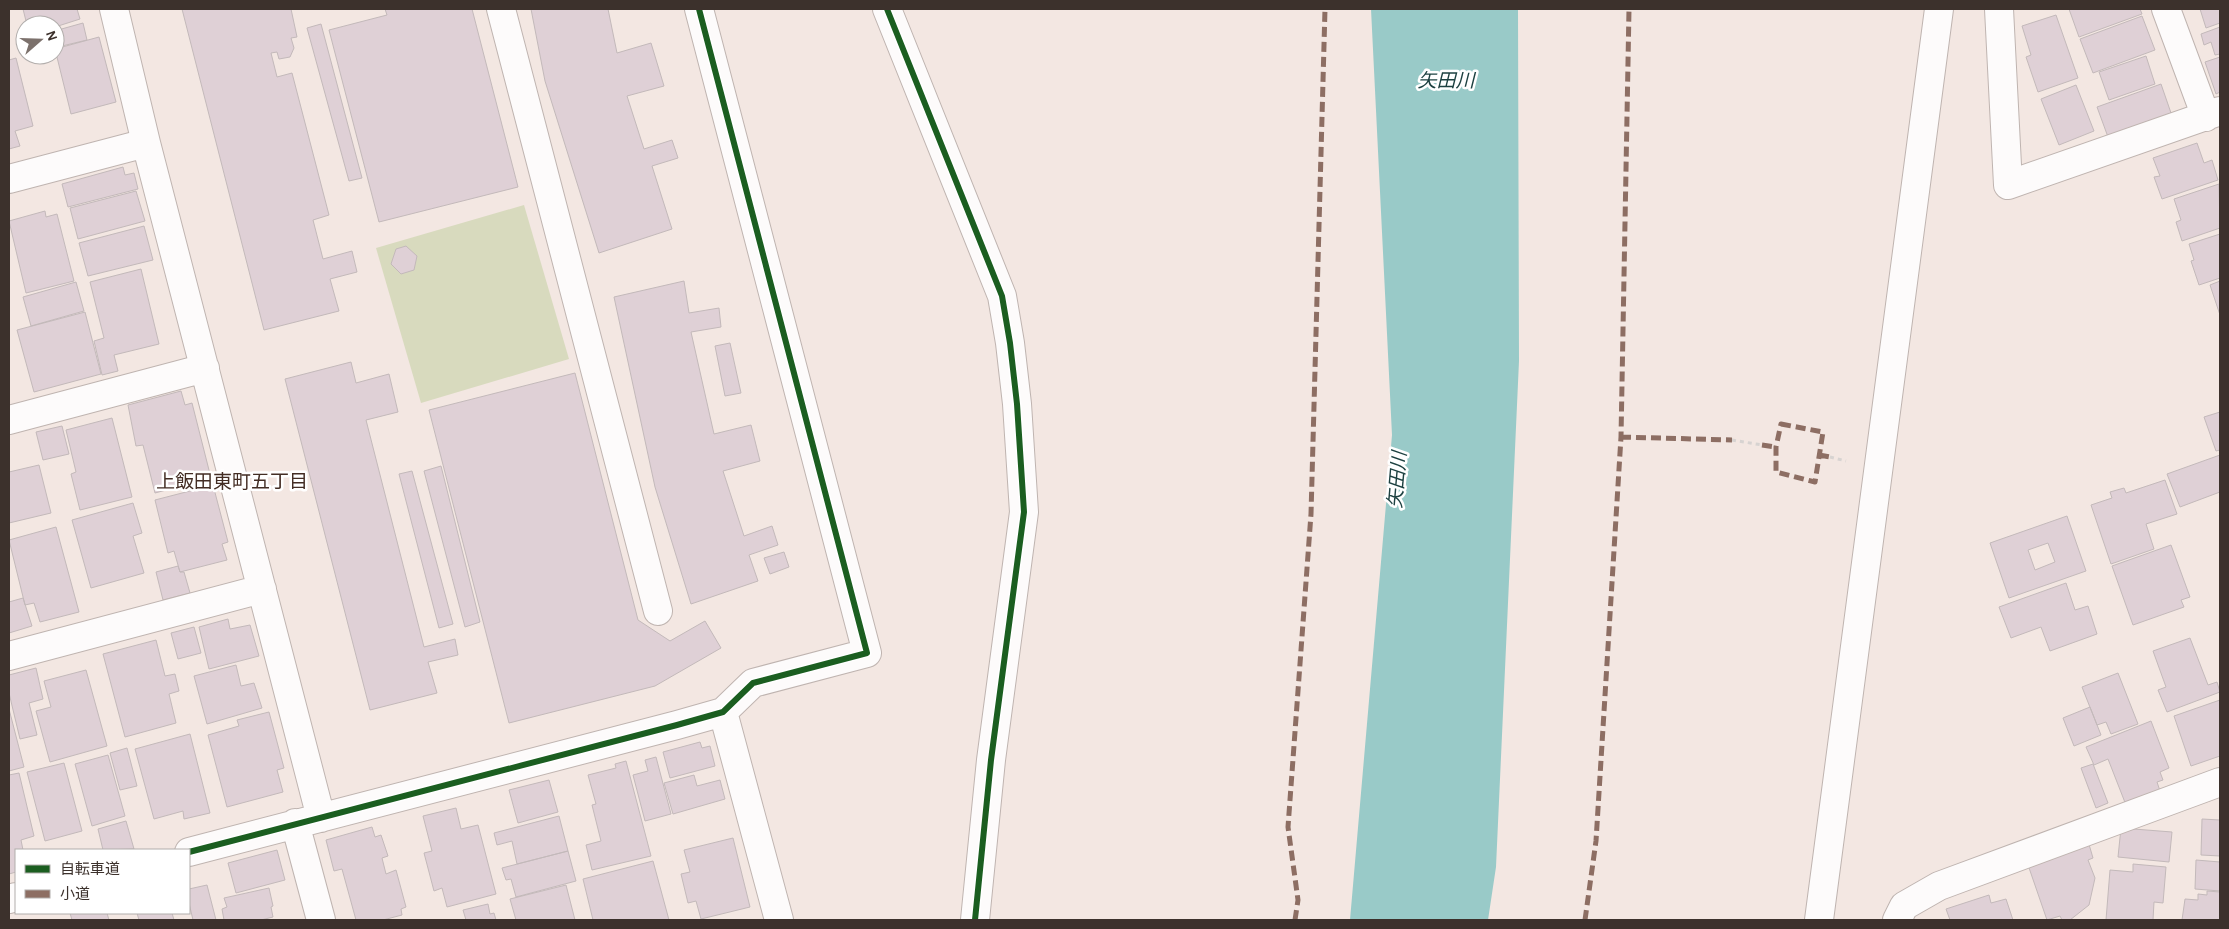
<svg xmlns="http://www.w3.org/2000/svg" width="2229" height="929" font-family="'Alegreya Sans','Noto Sans JP',sans-serif">
  <rect width="100%" height="100%" fill="#f3e7e2"/>
  <path fill="#d8dabe" d="M524 205 569 359 421 403 376 248Z"/>
  <path fill="#99cac8" d="M1371 9H1518L1519 361 1496 867 1488 920H1350L1392 435Z"/>
  <path fill="#dfd0d6" stroke="#c3b9ba" fill-rule="evenodd" d="M23 9H77L80 19 55 27V25H27Z
    M182 9H291L297 37 291 38 294 48 290 57 279 59 277 52 271 53 277 77 292 73 329 215 313 220 323 259 352 251 357 272 330 279 339 311 264 330Z
    M385 9H472L518 187 379 222 329 30 387 15Z
    M531 9H608L617 53 651 43 664 86 627 96 644 149 672 140 678 158 652 166 672 229 599 253 545 81Z
    M2069 9H2140L2142 14 2079 37Z
    M2200 9H2220V23L2206 28Z
    M2056 15 2078 78 2038 92 2026 57 2031 55 2022 26Z
    M2142 16 2155 50 2093 73 2080 39Z
    M83 23 87 40 62 46 58 30Z
    M321 24 362 178 349 181 307 28Z
    M2220 27V54L2215 55 2211 42 2204 45 2201 34Z
    M99 37 116 102 71 114 55 49Z
    M2146 56 2155 84 2109 100 2099 72Z
    M2220 57V92L2216 94 2205 62Z
    M16 58 33 126 15 131 20 146 9 149V60Z
    M2161 84 2171 113 2108 137 2097 107Z
    M2076 85 2094 131 2059 145 2041 99Z
    M2197 143 2204 163 2212 160 2218 180 2162 199 2154 177 2160 176 2153 158Z
    M123 167 125 175 134 173 138 189 68 207 62 184Z
    M2219 184 2220 228 2182 241 2176 222 2181 220 2174 199Z
    M136 191 145 221 78 239 70 208Z
    M45 211 46 217 57 214 74 281 26 293 9 221Z
    M144 226 153 260 88 276 79 243Z
    M2220 234V278L2199 285 2191 261 2194 260 2189 244Z
    M406 246 417 256 414 270 401 274 391 264 396 249Z
    M141 269 159 344 114 355 118 371 102 375 94 341 104 338 90 282Z
    M684 281 689 313 719 308 721 327 691 332 714 434 751 425 760 461 723 471 744 536 772 526 778 545 749 555 758 581 691 604 655 487 614 297Z
    M2220 281V315L2210 285Z
    M76 282 84 311 31 326 23 297Z
    M85 312 101 374 34 392 17 330Z
    M730 343 741 393 725 396 715 346Z
    M351 362 356 383 389 374 398 412 366 420 424 647 455 639 458 655 428 662 437 693 370 710 285 379Z
    M575 373 638 620 670 641 705 621 721 648 655 686 509 723 429 410Z
    M181 391 185 405 192 403 211 478 155 493 143 445 136 446 128 405Z
    M2220 412V450L2216 451 2204 417Z
    M112 418 132 497 80 510 71 474 76 472 66 430Z
    M62 426 69 454 43 460 36 432Z
    M2220 455V492L2180 507 2167 474Z
    M39 465 51 513 9 523V472Z
    M441 466 480 622 465 627 424 471Z
    M412 471 453 624 439 628 399 474Z
    M2165 480 2177 514 2146 524 2154 549 2111 564 2091 505 2112 498 2110 492 2124 488 2126 493Z
    M213 485 228 542 222 544 227 560 180 572 174 551 168 553 155 500Z
    M133 503 142 533 133 536 144 573 91 588 72 520Z
    M2067 516 2086 571 2009 598 1990 543ZM2048 543 2055 562 2035 570 2028 550Z
    M56 527 79 612 40 622 34 603 25 605 9 540Z
    M2171 545 2190 597 2181 600 2184 607 2133 625 2112 566Z
    M784 552 789 567 770 574 764 558Z
    M178 566 180 572H184L190 593 163 600 156 572Z
    M2066 583 2075 610 2088 606 2097 634 2050 651 2041 627 2011 638 1999 607Z
    M23 598 32 626 9 633V602Z
    M228 619 230 629 250 625 259 656 209 669 199 627Z
    M194 627 201 653 178 659 171 633Z
    M2190 638 2208 685 2217 682 2220 692 2167 712 2158 690 2166 687 2153 651Z
    M156 640 165 676 175 674 179 691 169 694 176 723 125 737 103 654Z
    M236 665 241 686 254 683 262 708 207 724 194 676Z
    M36 668 43 699 29 703 37 735 20 739 9 693V675Z
    M86 670 107 746 50 762 36 711 51 707 44 681Z
    M2118 673 2138 724 2111 734 2106 722 2097 725 2082 687Z
    M2220 700V756L2191 766 2174 716Z
    M2090 707 2101 735 2074 746 2063 718Z
    M9 709 24 767 9 771Z
    M269 712 284 768 277 770 283 792 227 807 208 735 239 726 237 720Z
    M2151 721 2169 768 2160 772 2163 780 2157 782 2160 791 2126 805 2108 759 2094 765 2086 747Z
    M190 734 210 813 184 819 183 811 154 819 135 749Z
    M700 742 702 748 710 746 715 766 670 778 663 752Z
    M127 748 137 786 120 790 110 753Z
    M108 755 125 816 92 826 75 764Z
    M656 757 671 814 645 821 633 775 648 771 645 760Z
    M626 761 651 856 592 870 586 845 601 841 592 805 596 804 588 775 616 768 615 764Z
    M64 763 82 831 45 841 27 772Z
    M2093 764 2108 803 2096 808 2081 768Z
    M19 773 34 836 21 840 23 850H16V872L9 874V775Z
    M694 775 697 786 720 780 725 799 673 814 664 783Z
    M549 780 558 812 518 823 509 790Z
    M456 808 461 829 478 825 496 894 447 907 442 888 434 891 424 853 432 851 423 816Z
    M559 816 568 851 517 864 512 841 497 845 494 833Z
    M2202 819 2220 820V856L2201 855Z
    M126 821 134 849 103 850 98 829Z
    M372 827 375 837 381 835 388 856 382 858 386 874 396 870 406 907 401 909 402 915 383 920H356L342 869 334 871 326 840Z
    M2121 828 2172 832 2169 862 2118 857Z
    M733 838 750 907 701 919 696 901 688 903 681 874 690 872 684 850Z
    M2088 841 2093 858 2088 860 2095 878 2089 905 2070 920H2062L2060 916 2047 920 2027 862Z
    M277 850 285 880 236 893 228 863Z
    M568 851 576 881 516 897 511 879 506 880 502 868Z
    M2196 860 2220 862V891L2195 889Z
    M653 861 669 920H593L583 879Z
    M2133 864 2166 867 2163 903 2154 902 2153 920H2106L2110 870 2133 872Z
    M207 885 216 920H193L189 903V889Z
    M566 885 575 920H516L510 899Z
    M269 888 273 906 271 907 273 917 261 920H224L222 909 227 907 224 898Z
    M2207 891 2220 892V920H2182L2185 899 2198 900V894L2207 895Z
    M1989 895 1991 903 2006 899 2013 920H1950L1946 909Z
    M488 904 490 914 494 913 496 920H466L463 910Z
    M70 913H107L109 920H72Z
    M137 913H172L174 920H139Z"/>
  <g fill="none" stroke-linecap="round" stroke-linejoin="round">
    <defs>
      <path id="minor" d="M114 9 146 143 321 818
        M501 9 658 611
        M887 9 1002 296 1010 343 1017 404 1024 512 991 760 975 920
        M1999 9 2008 185 2220 111
        M2166 9 2206 117
        M9 179 146 143
        M9 420 205 368
        M9 656 262 589
        M723 712 779 920
        M295 823 321 920
        M189 852 677 725 723 712 753 683 867 653 699 9
        M9 899 16 897
        M1819 920 1939 9
        M1897 920 1904 906 1939 886 2220 782"/>
    </defs>
    <use href="#minor" stroke="#bfb4b0" stroke-width="30"/>
    <path stroke="#d7d3d1" stroke-width="3" stroke-dasharray="4 4" stroke-linecap="butt" d="M1732 440 1762 445
      M1830 457 1846 461"/>
    <use href="#minor" stroke="#fdfbfb" stroke-width="28"/>
    <path stroke="#8d6e63" stroke-width="5" stroke-dasharray="10 5" stroke-linecap="butt" d="M1781 424 1823 432 1815 482 1776 472V447Z
      M1621 437 1732 440
      M1762 445 1776 447
      M1819 455 1830 457
      M1295 920 1298 900 1288 827 1311 514 1325 9
      M1585 920 1596 841 1621 437 1629 9"/>
    <defs>
      <path id="cycleway" d="M887 9 1002 296 1010 343 1017 404 1024 512 991 760 975 920
        M189 852 677 725 723 712 753 683 867 653 699 9"/>
    </defs>
    <use href="#cycleway" stroke="#fff" stroke-width="9"/>
    <use href="#cycleway" stroke="#1b5e20" stroke-width="6"/>
  </g>
  <g text-anchor="middle" dominant-baseline="central" stroke-width="5" stroke-linejoin="round" paint-order="stroke">
    <g font-size="19" font-style="italic" fill="#1d4141" stroke="#fff">
      <text x="1446" y="81">矢田川</text>
      <text transform="translate(1398 480) rotate(-85)">矢田川</text>
    </g>
    <g font-size="19" fill="#432d24" stroke="#fff">
      <text x="232" y="482">上飯田東町五丁目</text>
    </g>
  </g>
  <rect width="2229" height="929" fill="none" stroke="#3c312c" stroke-width="20"/>
  <rect x="15" y="849" width="175" height="65" fill="#ffffff" stroke="#b1adab"/>
  <rect x="25" y="865" width="25" height="8" fill="#1b5e20" stroke="#b1adab"/>
  <text x="60" y="874" font-size="15" fill="#3c312c">自転車道</text>
  <rect x="25" y="890" width="25" height="8" fill="#8d6e63" stroke="#b1adab"/>
  <text x="60" y="899" font-size="15" fill="#3c312c">小道</text>
  <g transform="translate(40 40) rotate(70)"><circle r="24" fill="#ffffff" stroke="#b1adab"/>
  <path d="M0-4L9 19L0 12L-9 19Z" fill="#7c716c"/>
  <text y="-8" font-size="14" font-weight="bold" text-anchor="middle" fill="#3c312c">N</text>
  </g>
</svg>
